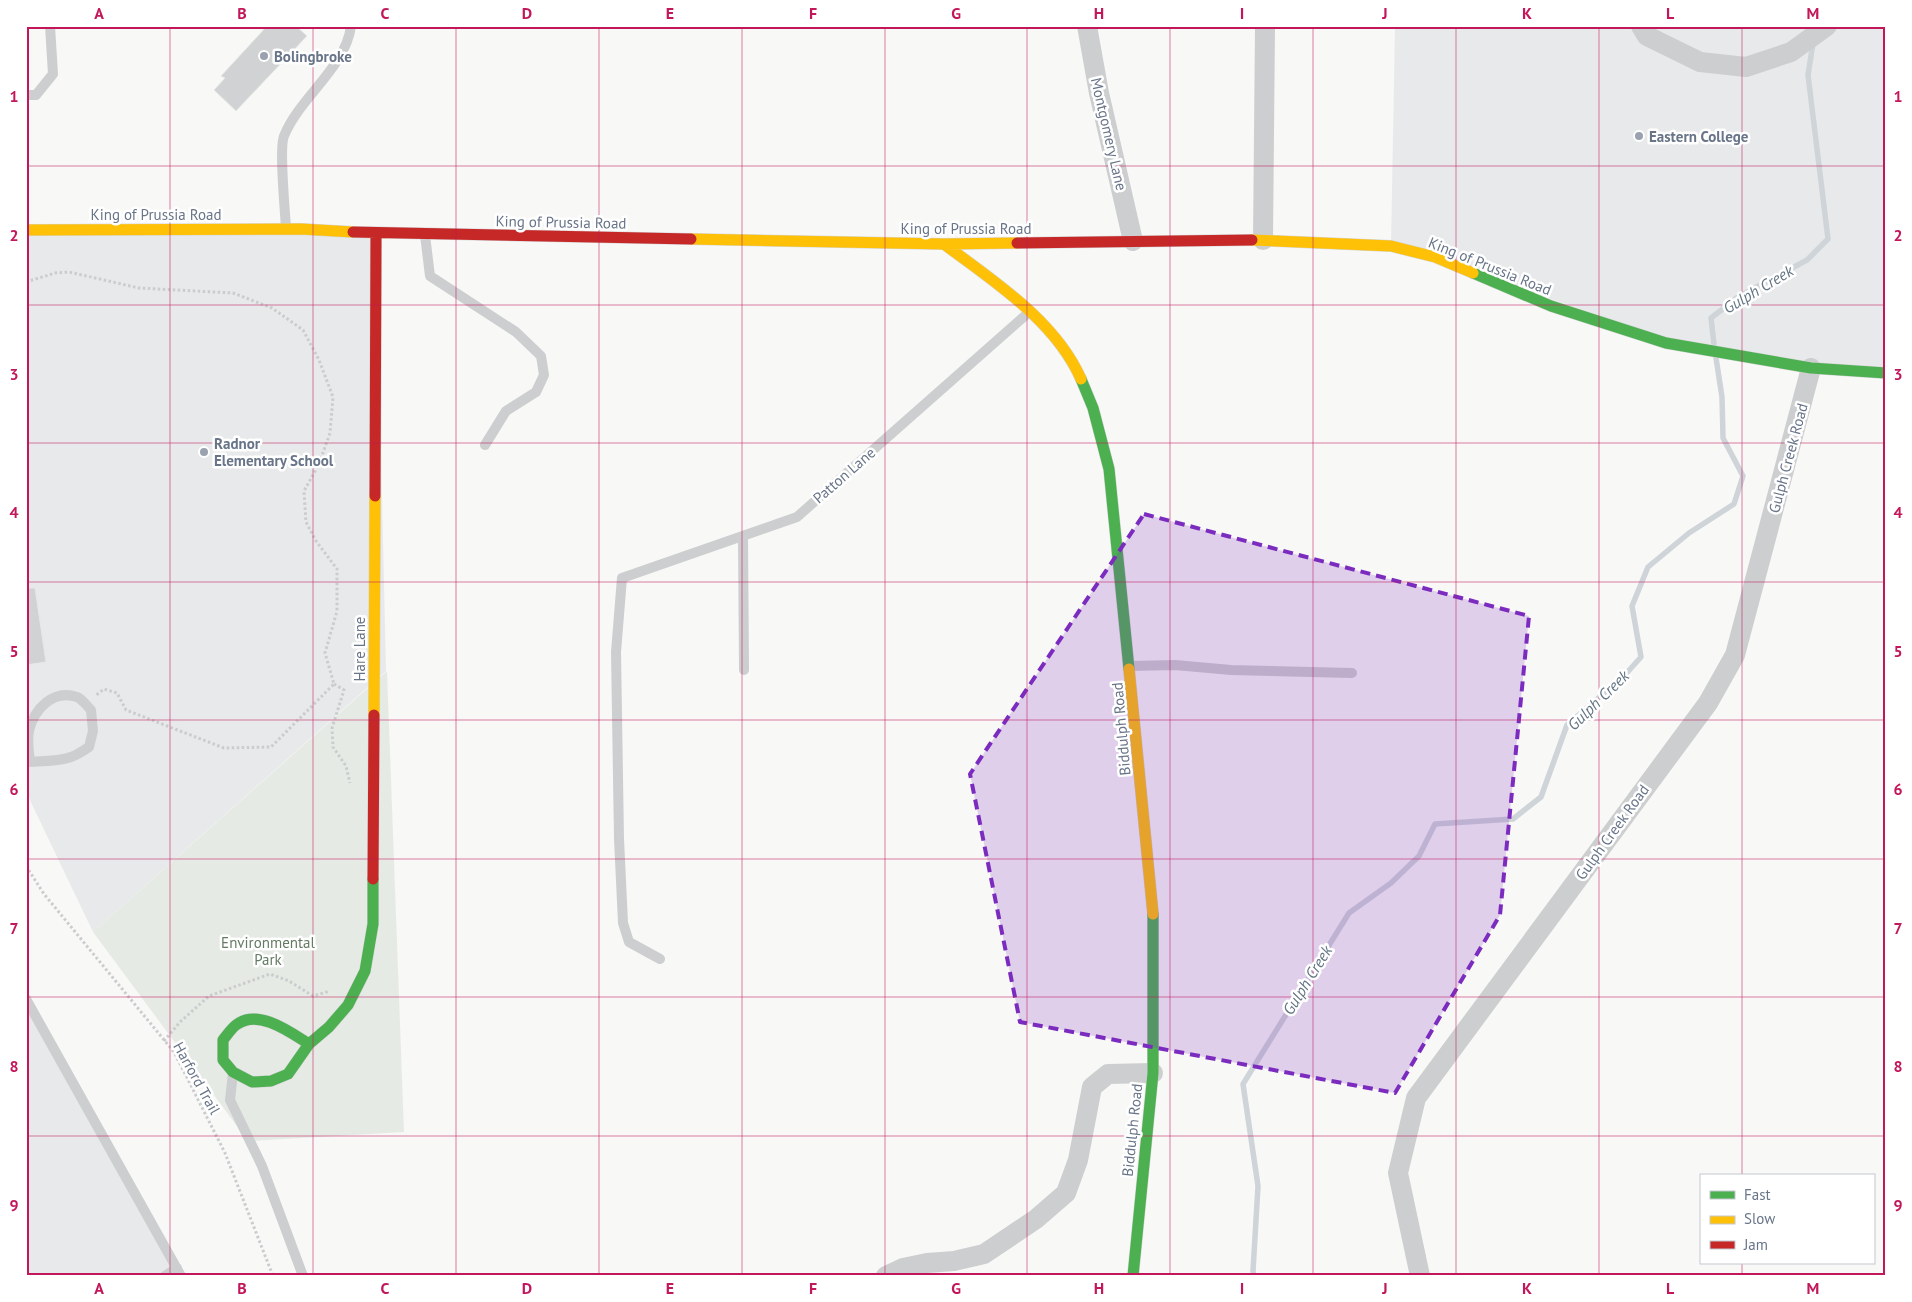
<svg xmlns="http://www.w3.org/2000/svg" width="1912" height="1302" font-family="'PT Sans',sans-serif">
  <rect width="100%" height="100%" fill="#f8f8f7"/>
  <path fill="#e8e9ea" d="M1395 26H1886V373L1703 350 1391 246Z
    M26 230 376 233 386 671 93 932 26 792Z
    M26 999 181 1276H26Z"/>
  <path fill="#e6eae5" d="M387 671 404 1132 248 1141 93 932Z"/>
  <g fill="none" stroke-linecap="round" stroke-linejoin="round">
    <path stroke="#cfd4d9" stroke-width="5.5" d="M1714 344 1711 318 1738 297 1807 260 1828 239 1808 75 1813 43
      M1254 1276 1253 1271 1258 1186 1243 1084 1349 913 1391 883 1419 856 1435 824 1513 819 1541 797 1567 725 1624 676 1641 657 1632 606 1648 567 1689 533 1734 504 1743 476 1723 438 1722 397 1716 358"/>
  </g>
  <path fill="#d0d2d3" stroke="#e8e8e7" d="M267 26H296L307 36 236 111 214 90 225 78 221 76Z
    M26 588H35L46 662 26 665Z"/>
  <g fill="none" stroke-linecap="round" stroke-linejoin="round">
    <defs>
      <path id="fast" d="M1473 273 1551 306 1666 343 1811 368 1886 373
        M1081 379 1093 408 1109 469 1129 669
        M309 1044C290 1032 258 1008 236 1025 231 1029 227 1035 223 1040V1060L233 1072 252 1082 271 1081 288 1074 309 1044 329 1027 348 1005 365 971 373 924V879
        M1133 1276 1153 1073V914"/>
      <path id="slow" d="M26 230 301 229 353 232
        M691 239 944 244 1017 243
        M1252 240 1391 246 1435 257 1473 273
        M944 244C993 281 1055 320 1081 379
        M1129 669 1153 914
        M374 715 375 496"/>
      <path id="jam" d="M353 232 691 239
        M1017 243 1252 240
        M375 496 376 233
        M373 879 374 715"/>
    </defs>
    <use href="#fast" stroke="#d4d5d6" stroke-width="12"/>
    <use href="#slow" stroke="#d4d5d6" stroke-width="12"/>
    <use href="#jam" stroke="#d4d5d6" stroke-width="12"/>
    <path stroke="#cbcccd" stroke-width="3" stroke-dasharray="2.5 2.5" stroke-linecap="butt" d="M26 282 55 273 69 272 139 288 233 293 272 308 303 330 319 360 333 397 330 433 319 464 304 491 306 522 316 541 337 569V611L325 653 334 684 271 747 224 748 126 710 117 693 104 689 95 696
      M334 684 344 690 332 728 333 747 346 766 350 783
      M26 866 44 894 174 1052 225 1153 273 1276
      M164 1041 180 1022 209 996 270 974 289 981 313 996 330 991"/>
    <path stroke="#cdcecf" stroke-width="10" d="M26 95H36L53 74 50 26
      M286 228C285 211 279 147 284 136 299 98 346 67 351 26
      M425 235 430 276 516 332 541 356 544 375 536 392 506 411 485 445
      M743 536 744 670
      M1130 666 1175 665 1231 670 1352 673
      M26 762C40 761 58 762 71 757 77 755 83 751 89 747L93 731 91 710C87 706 82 699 77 697 53 689 34 709 29 731 27 741 29 751 30 762
      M660 959 629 942 623 923 619 839 616 652 622 578 797 517 1028 313
      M26 999 181 1276
      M233 1073 230 1100 262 1166 303 1276
      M165 1276 177 1268"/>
    <path stroke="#cdcecf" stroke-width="20" d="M1087 26 1099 93 1133 241
      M1641 26 1647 36 1700 62 1746 67 1791 52 1827 26
      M1263 240 1265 26
      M886 1276 903 1268 927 1263 954 1261 984 1254 1036 1219 1066 1193 1078 1160 1092 1087 1108 1074 1153 1073
      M1420 1276 1398 1173 1416 1098 1708 703 1735 655 1811 368"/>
    <use href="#fast" stroke="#4caf50" stroke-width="11"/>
    <use href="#slow" stroke="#ffc107" stroke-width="11"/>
    <use href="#jam" stroke="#c62828" stroke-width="11"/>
  </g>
  <path fill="#7b2cbf" fill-opacity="0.2" stroke="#7b2cbf" stroke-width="4" stroke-dasharray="10 6" stroke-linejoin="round" d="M1144 514 1529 616 1500 915 1395 1093 1020 1022 970 774Z"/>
  <path fill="none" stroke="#c2185b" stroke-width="1" stroke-opacity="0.55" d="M170 26V1276M313 26V1276M456 26V1276M599 26V1276M742 26V1276M885 26V1276M1027 26V1276M1170 26V1276M1313 26V1276M1456 26V1276M1599 26V1276M1742 26V1176M26 166H1886M26 305H1886M26 443H1886M26 582H1886M26 720H1886M26 859H1886M26 997H1886M26 1136H1886M1742 1263V1276"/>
  <g fill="#9aa2af" stroke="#fff" stroke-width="2">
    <circle cx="264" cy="56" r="5"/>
    <circle cx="1639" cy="136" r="5"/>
    <circle cx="204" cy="452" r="5"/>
  </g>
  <g text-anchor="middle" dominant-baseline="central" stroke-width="5" stroke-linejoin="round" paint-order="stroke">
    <g font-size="15" font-weight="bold" fill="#687488" stroke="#fff" text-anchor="start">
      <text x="274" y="56">Bolingbroke</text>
      <text x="1649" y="136">Eastern College</text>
      <text x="214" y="443">Radnor<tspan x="214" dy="17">Elementary School</tspan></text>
    </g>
    <g font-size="15" fill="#687488" stroke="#fff">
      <text transform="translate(1109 134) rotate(77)">Montgomery Lane</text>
      <text x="156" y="214">King of Prussia Road</text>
      <text transform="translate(561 222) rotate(1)">King of Prussia Road</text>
      <text x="966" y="228">King of Prussia Road</text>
      <text transform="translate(1490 266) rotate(22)">King of Prussia Road</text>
      <text transform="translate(1788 458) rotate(-75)">Gulph Creek Road</text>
      <text transform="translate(844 475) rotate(-41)">Patton Lane</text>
      <text transform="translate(359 649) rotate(-90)">Hare Lane</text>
      <text transform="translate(1121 729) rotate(-95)">Biddulph Road</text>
      <text transform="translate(1612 832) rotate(-54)">Gulph Creek Road</text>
      <text transform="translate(197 1078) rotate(61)">Harford Trail</text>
      <text transform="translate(1132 1130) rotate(-84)">Biddulph Road</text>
    </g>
    <g font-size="15" fill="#647a63" stroke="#fff">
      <text x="268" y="942">Environmental<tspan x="268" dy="17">Park</tspan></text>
    </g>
    <g font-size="16" font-style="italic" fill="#637583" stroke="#fff">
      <text transform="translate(1758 289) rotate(-31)">Gulph Creek</text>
      <text transform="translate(1598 700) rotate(-44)">Gulph Creek</text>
      <text transform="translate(1307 980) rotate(-58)">Gulph Creek</text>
    </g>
  </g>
  <rect width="1912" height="1302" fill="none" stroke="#ffffff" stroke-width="55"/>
  <rect x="1700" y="1174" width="175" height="90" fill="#ffffff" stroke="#c3c7cf"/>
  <rect x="1710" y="1191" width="25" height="8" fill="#4caf50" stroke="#c3c7cf"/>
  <text x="1744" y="1200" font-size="15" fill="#687488">Fast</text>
  <rect x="1710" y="1216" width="25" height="8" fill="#ffc107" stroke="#c3c7cf"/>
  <text x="1744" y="1224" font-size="15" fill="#687488">Slow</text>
  <rect x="1710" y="1241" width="25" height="8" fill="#c62828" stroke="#c3c7cf"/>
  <text x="1744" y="1250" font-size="15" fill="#687488">Jam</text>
  <rect x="28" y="28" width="1856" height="1246" fill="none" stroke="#c2185b" stroke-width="2"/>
  <g font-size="16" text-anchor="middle" font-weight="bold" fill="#c2185b">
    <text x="99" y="19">A</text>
    <text x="242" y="19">B</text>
    <text x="385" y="19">C</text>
    <text x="527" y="19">D</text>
    <text x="670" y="19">E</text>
    <text x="813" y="19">F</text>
    <text x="956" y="19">G</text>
    <text x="1099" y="19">H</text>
    <text x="1242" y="19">I</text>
    <text x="1385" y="19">J</text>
    <text x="1527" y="19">K</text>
    <text x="1670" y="19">L</text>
    <text x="1813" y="19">M</text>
    <text x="14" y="102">1</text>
    <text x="1898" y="102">1</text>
    <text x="14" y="241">2</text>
    <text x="1898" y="241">2</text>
    <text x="14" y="380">3</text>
    <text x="1898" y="380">3</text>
    <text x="14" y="518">4</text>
    <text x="1898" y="518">4</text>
    <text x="14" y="657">5</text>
    <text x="1898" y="657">5</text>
    <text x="14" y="795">6</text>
    <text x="1898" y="795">6</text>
    <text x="14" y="934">7</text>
    <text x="1898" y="934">7</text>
    <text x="14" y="1072">8</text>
    <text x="1898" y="1072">8</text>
    <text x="14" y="1211">9</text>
    <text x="1898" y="1211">9</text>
    <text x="99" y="1294">A</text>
    <text x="242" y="1294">B</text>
    <text x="385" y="1294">C</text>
    <text x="527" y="1294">D</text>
    <text x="670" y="1294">E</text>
    <text x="813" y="1294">F</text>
    <text x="956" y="1294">G</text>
    <text x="1099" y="1294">H</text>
    <text x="1242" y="1294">I</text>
    <text x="1385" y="1294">J</text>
    <text x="1527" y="1294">K</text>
    <text x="1670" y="1294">L</text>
    <text x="1813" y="1294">M</text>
  </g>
</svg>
